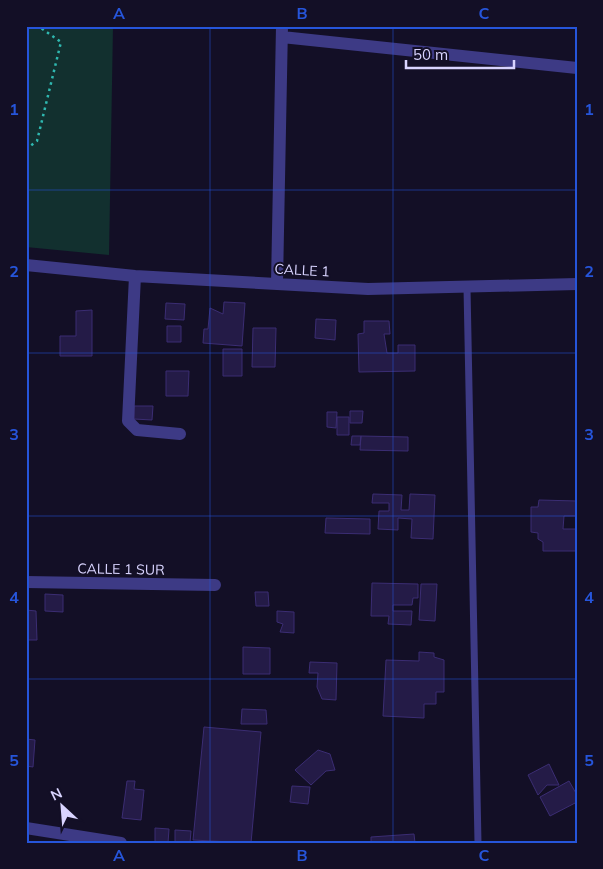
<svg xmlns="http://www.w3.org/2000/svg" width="603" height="869" font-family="Mulish,sans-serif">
  <rect width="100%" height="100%" fill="#130f26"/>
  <path fill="#12302f" d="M26 26H113L109 255 26 247Z"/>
  <path fill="#241b47" stroke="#3b2d73" d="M224 302 245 303 242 346 203 343 204 329H208L210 308 223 314Z
    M166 303 185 304 184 320 165 319Z
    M92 310V356H60V336H76V311Z
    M316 319 336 320 335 340 315 338Z
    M364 321H389L390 334H384L387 353H398V345H415V371L359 372 358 334 364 333Z
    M167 326H181V342H167Z
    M253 328H276L275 367H252Z
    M223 349H242V376H223Z
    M166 371H189L188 396H166Z
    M134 406H153L152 420 134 419Z
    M350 411H363L362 423H350Z
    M327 412H337L336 428 327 427Z
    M337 417H349V435H337Z
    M352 436H361L360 445H351Z
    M361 436 408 437V451L360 450Z
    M373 494 402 495 401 510H409L410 494 435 495 433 539 411 538 412 519 398 518V530L378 529 379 511H389V503H372Z
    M539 500 577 501V516H564L563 529H577V551H543V542L538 539V533L531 532V507H538Z
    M326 518 370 519V534L325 533Z
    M372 583 418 584V598H413L412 605H393V611H412L411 625 388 624 389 616H371Z
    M421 584H437L435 621 419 620Z
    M255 592H268L269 606H256Z
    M45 594 63 595V612L45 611Z
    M26 610 36 611 37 640H26Z
    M277 611 294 612V633L280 632 283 624 277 622Z
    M243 647 270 648V674H243Z
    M419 652 434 653V657L444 660V692H436V704H424V718L383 716 386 660 419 661Z
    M310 662 337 663 336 700 322 699 317 687 318 673H309Z
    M242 709 266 710 267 724H241Z
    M204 727 261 732 251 843 193 840Z
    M26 739 35 740 33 767 26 766Z
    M318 750 330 754 335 770 326 771 311 785 295 770Z
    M549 764 559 785H547L538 795 528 775Z
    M127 781H135L134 789 144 790 141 820 122 818Z
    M569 781 577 795V802L550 816 540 797Z
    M292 786 310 787 308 804 290 802Z
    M155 828 169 829 168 843H155Z
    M175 830 191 831 190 843H175Z
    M414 834 415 843H371V837Z"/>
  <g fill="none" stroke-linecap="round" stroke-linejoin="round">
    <path stroke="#2fb8b0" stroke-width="2.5" stroke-dasharray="2.5 4" stroke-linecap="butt" d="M26 149 37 141 61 42 38 26"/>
    <path stroke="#3d3a85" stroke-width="7" d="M467 288 478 843"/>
    <path stroke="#3d3a85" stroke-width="12" d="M282 37 577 68
      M26 265 135 276 368 289 577 284
      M135 276 128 421 137 430 180 434
      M277 283 282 26
      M26 582 215 585
      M26 828 121 843"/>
  </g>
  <path fill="none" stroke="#2655da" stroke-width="1" stroke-opacity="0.55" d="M210 26V843M393 26V843M26 190H577M26 353H577M26 516H577M26 679H577"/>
  <g text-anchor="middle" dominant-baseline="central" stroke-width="4" stroke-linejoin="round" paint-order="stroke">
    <g font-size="14" fill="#d9d4ff" stroke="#130f26">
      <text transform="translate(302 270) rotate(3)">CALLE 1</text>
      <text transform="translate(121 569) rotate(1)">CALLE 1 SUR</text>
    </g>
  </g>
  <rect width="603" height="869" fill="none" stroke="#130f26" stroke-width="55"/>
  <g transform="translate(62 806) rotate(334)" stroke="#130f26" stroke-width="4" paint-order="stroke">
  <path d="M0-4L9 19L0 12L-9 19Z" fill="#d9d4ff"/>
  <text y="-8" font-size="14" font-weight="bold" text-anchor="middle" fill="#d9d4ff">N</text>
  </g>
  <path d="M406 60v8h108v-8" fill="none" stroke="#d9d4ff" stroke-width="2.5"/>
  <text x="413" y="60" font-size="15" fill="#d9d4ff" stroke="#130f26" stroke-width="4" paint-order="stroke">50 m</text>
  <rect x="28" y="28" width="548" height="814" fill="none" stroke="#2655da" stroke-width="2"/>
  <g font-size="16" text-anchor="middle" font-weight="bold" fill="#2655da">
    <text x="119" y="19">A</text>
    <text x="302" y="19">B</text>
    <text x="484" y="19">C</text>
    <text x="14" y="115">1</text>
    <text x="589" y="115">1</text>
    <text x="14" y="277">2</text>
    <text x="589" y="277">2</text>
    <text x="14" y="440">3</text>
    <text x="589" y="440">3</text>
    <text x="14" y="603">4</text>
    <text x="589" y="603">4</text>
    <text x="14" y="766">5</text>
    <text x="589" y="766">5</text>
    <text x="119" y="861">A</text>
    <text x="302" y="861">B</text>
    <text x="484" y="861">C</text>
  </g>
</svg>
